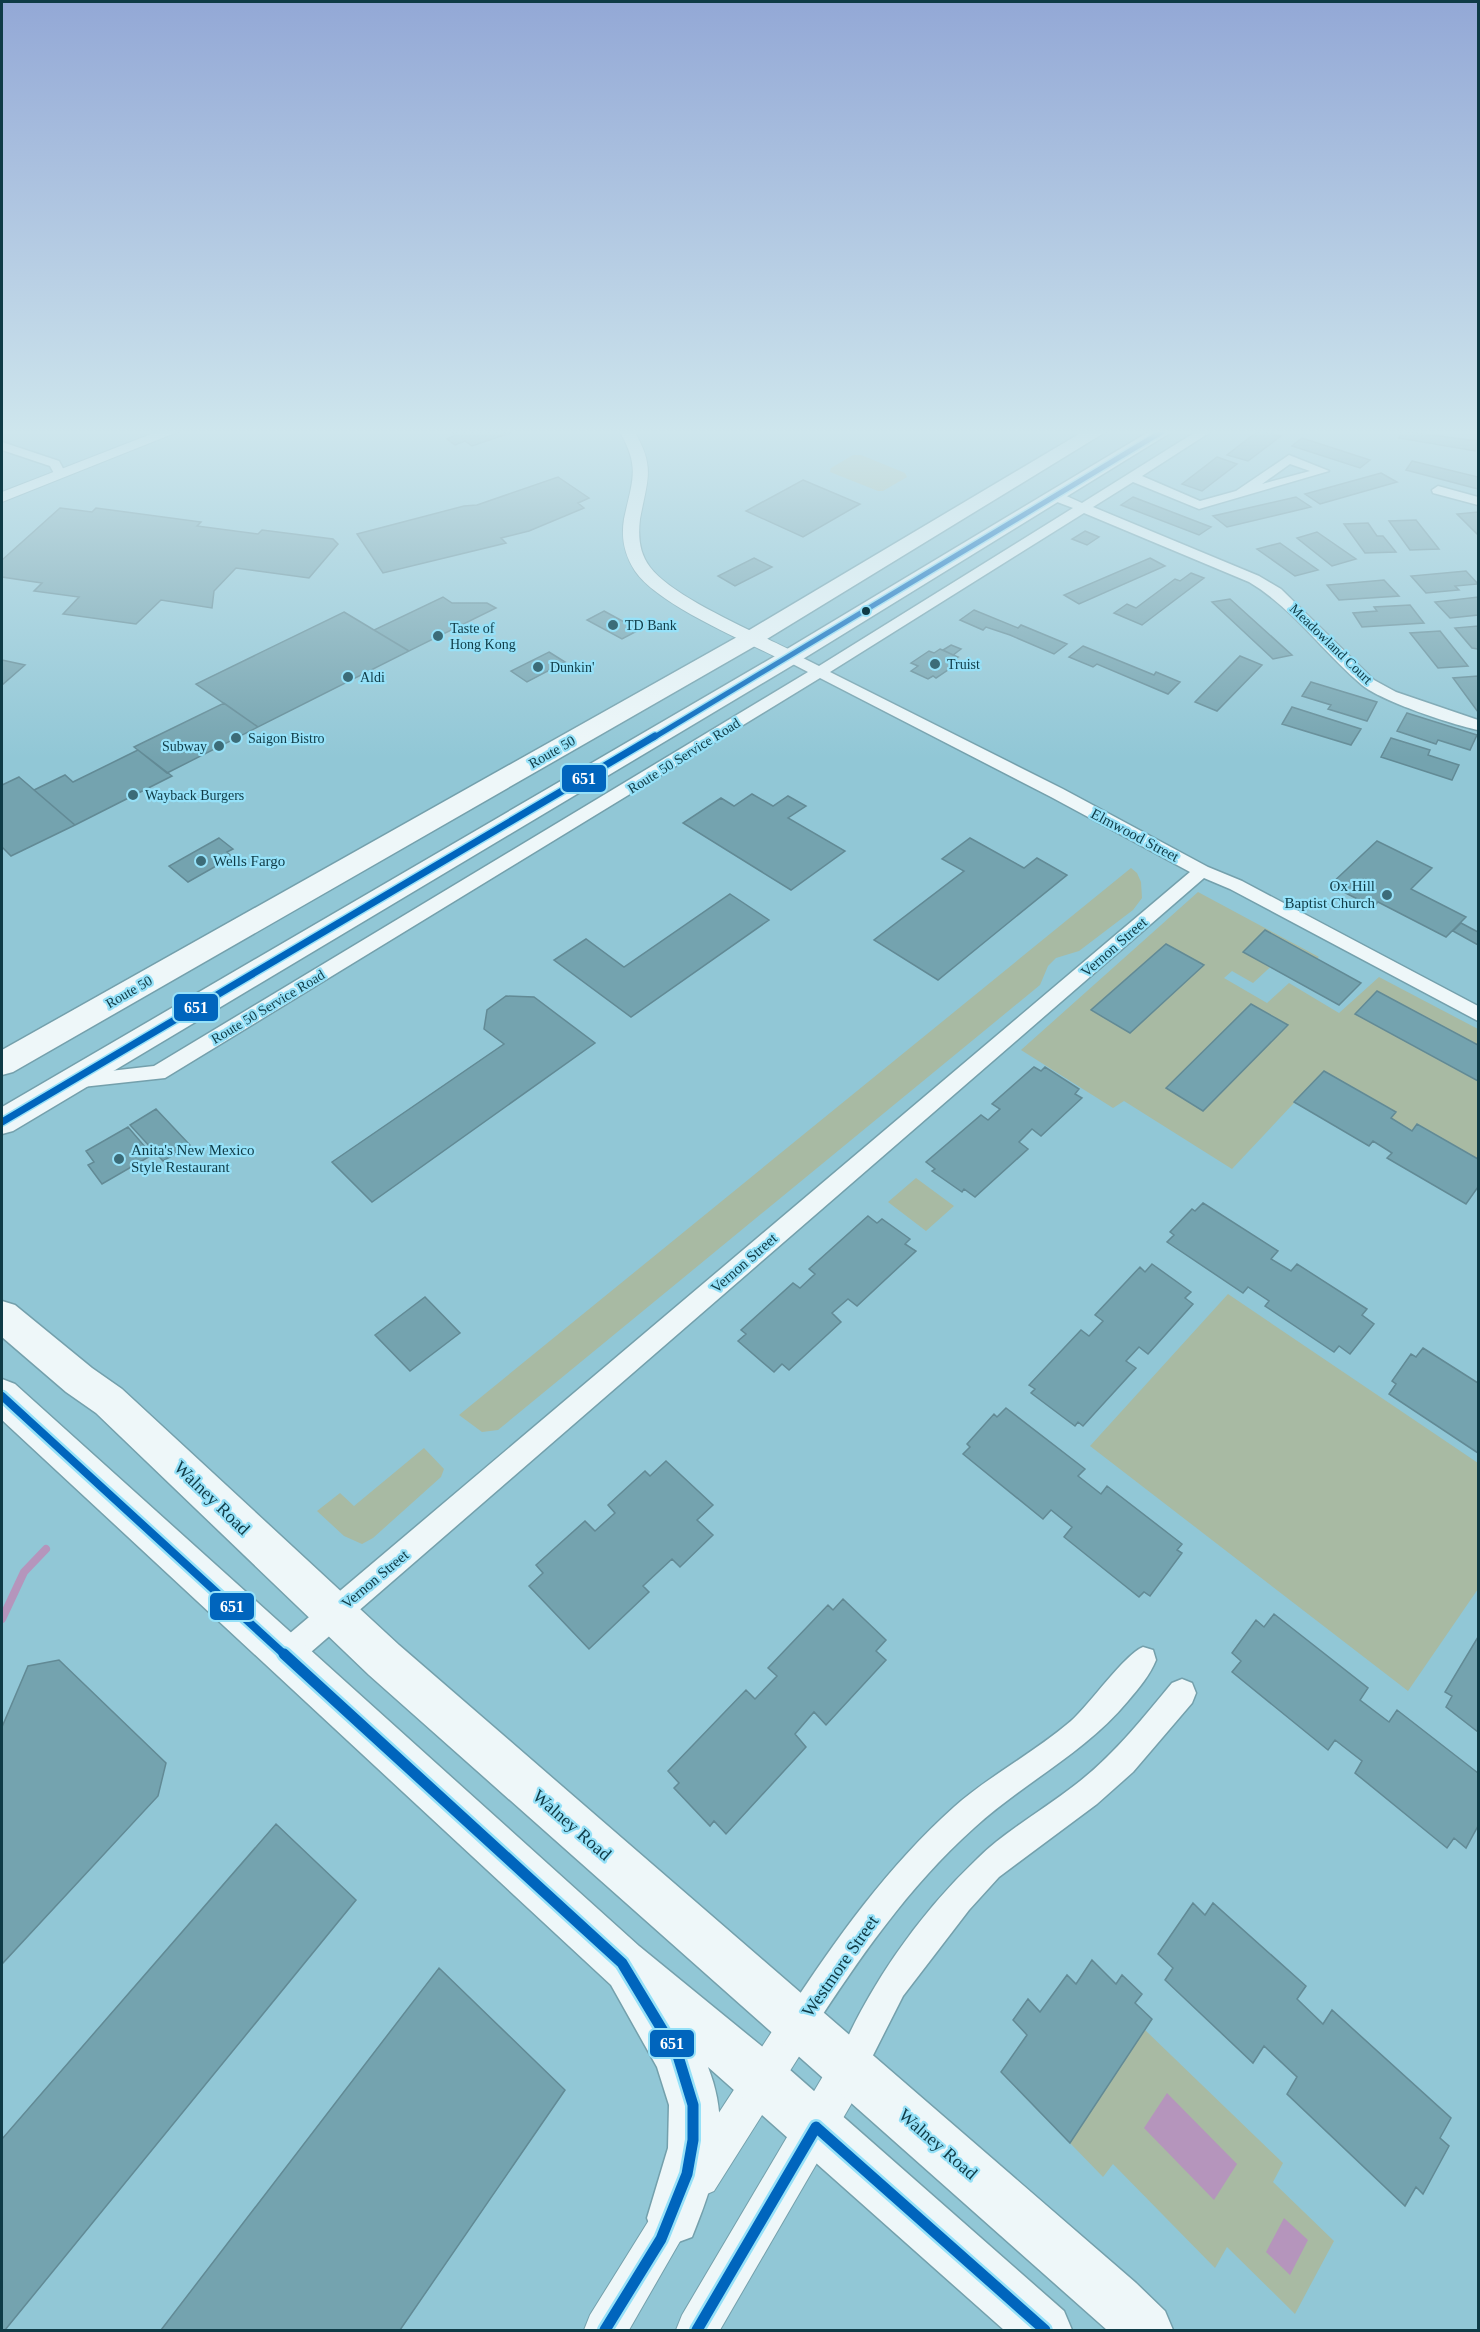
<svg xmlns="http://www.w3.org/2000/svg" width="1480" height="2332" font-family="Georgia,serif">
  <rect width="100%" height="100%" fill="#91c7d6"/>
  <path fill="#a8baa3" d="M853 455H861L905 473 907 477 883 491H878L830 472 831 468Z
    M1131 868 1137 873 1141 882 1142 898 1133 910 1079 951 1056 958 1048 966 1040 985 498 1430 482 1432 459 1415Z
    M1198 892 1319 957 1299 973 1277 961 1253 983 1232 971 1224 978 1267 1003 1289 983 1339 1013 1379 977 1478 1029V1159L1417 1124 1412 1131 1391 1118 1396 1112 1324 1071 1232 1169 1124 1101 1113 1108 1021 1050Z
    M916 1178 954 1206 926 1231 888 1202Z
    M1228 1294 1478 1463V1589L1408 1691 1090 1446Z
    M424 1448 444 1469 441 1477 373 1538 362 1544 344 1536 317 1511 340 1493 354 1506Z
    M1144 2029 1283 2163 1273 2182 1334 2241 1295 2314 1227 2247 1215 2268 1113 2164 1103 2177 1070 2143Z"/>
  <path fill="#b595bc" d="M1167 2093 1237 2164 1214 2200 1144 2128Z
    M1284 2218 1308 2240 1290 2275 1266 2252Z"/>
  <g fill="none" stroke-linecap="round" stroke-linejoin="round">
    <path stroke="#b595bc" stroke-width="8" d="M2 1619 24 1572 46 1549"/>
  </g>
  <path fill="#74a3af" stroke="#628a95" stroke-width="1.5" d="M516 431 472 446 465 441 455 445 447 439 456 435 451 432 454 431Z
    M1258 431 1281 436 1248 461 1227 455Z
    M1401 431 1477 441 1475 451 1399 438Z
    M1302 438 1370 460 1360 468 1292 446Z
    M1217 457 1237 464 1202 491 1182 484Z
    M1412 461 1478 477V489L1406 470Z
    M1381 473 1397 482 1320 504 1305 494Z
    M558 477 589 498 578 503 584 508 529 531 501 538 506 543 383 573 357 534 464 506 477 505Z
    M803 480 860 504 803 537 746 511Z
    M1133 497 1211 527 1199 535 1121 505Z
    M1296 497 1311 507 1227 527 1213 516Z
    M60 508 92 512 96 508 201 522 197 526 258 534 262 530 333 539 338 544 309 578 236 568 214 591 212 608 161 600 136 624 63 614 79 597 34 591 42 583 2 577V560Z
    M1478 512V535L1457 514Z
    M1416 520 1439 549 1410 550 1389 521Z
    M1368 523 1377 536H1383L1396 552 1365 553 1344 524Z
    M1085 531 1099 537 1087 545 1072 539Z
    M1317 532 1356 559 1332 566 1297 538Z
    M1280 543 1318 570 1295 576 1257 549Z
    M754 558 772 567 735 586 718 576Z
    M1150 558 1165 566 1079 604 1064 595Z
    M1466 571 1478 584 1455 586 1459 590 1426 593 1411 576Z
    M1191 573 1204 578 1142 625 1114 613 1127 604 1136 608 1175 579 1180 581Z
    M1384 580 1399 596 1339 600 1327 585Z
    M443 597 452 603H487L496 608 409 651 374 630Z
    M1478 597V615L1450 618 1435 602Z
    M1230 599 1292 655 1273 659 1212 602Z
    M1410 605 1424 623 1362 627 1353 613 1377 611 1374 607Z
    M974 610 1018 628 1021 625 1067 644 1054 654 1010 635 986 627 983 630 960 620Z
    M604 611 639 630 622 639 587 620Z
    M344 612 409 651 258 727 196 684Z
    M1478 626V649L1472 648 1455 628Z
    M1440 631 1468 666 1438 668 1410 633Z
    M951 645 961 649 953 655 943 650Z
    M1083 646 1154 675 1156 672 1180 682 1168 694 1097 664 1093 667 1069 657Z
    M940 649 958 657 952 660 958 663 936 678 933 676 928 679 911 671 918 666 911 663 929 651 934 653Z
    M549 652 565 662 527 682 511 671Z
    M1240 656 1262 665 1217 711 1195 702Z
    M2 660 25 665 2 685Z
    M1478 676V712L1453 678Z
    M1311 682 1377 702 1367 721 1328 709 1331 705 1302 696Z
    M224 703 258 727 167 773 134 747Z
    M1292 707 1361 729 1351 745 1282 724Z
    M1407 713 1477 735 1470 750 1438 740 1436 744 1397 731Z
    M1391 738 1430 750 1428 755 1459 765 1452 780 1381 757Z
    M138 750 172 776 75 825 34 790 65 775 73 782Z
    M19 777 75 825 11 856 2 847V785Z
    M752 794 773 806 788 796 806 806 788 818 845 851 791 890 683 823 721 798 734 806Z
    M219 838 233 849 227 852 232 857 188 882 169 866Z
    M970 838 1024 868 1037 858 1067 875 938 980 874 940 964 871 942 859Z
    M1377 841 1432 868 1411 889 1466 917 1446 937 1378 902 1373 907 1330 885Z
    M730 894 769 920 631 1017 554 960 586 939 624 967Z
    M1461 923 1478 932V945L1453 931Z
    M1265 930 1361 983 1339 1005 1243 952Z
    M1166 944 1204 965 1130 1033 1091 1010Z
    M1377 991 1478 1045V1081L1355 1014Z
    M506 996 534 997 595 1043 372 1202 332 1162 504 1044 484 1029 487 1010Z
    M1251 1004 1288 1025 1203 1111 1166 1088Z
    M1034 1067 1041 1071 1045 1067 1079 1089 1075 1094 1082 1098 1041 1136 1032 1129 1019 1142 1028 1149 975 1197 964 1189 962 1192 932 1171 935 1169 926 1162 981 1115 988 1120 1000 1109 992 1104Z
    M1324 1071 1396 1112 1391 1118 1412 1131 1417 1124 1478 1159V1187L1466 1204 1387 1158 1392 1153 1373 1141 1369 1146 1294 1102Z
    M156 1109 190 1145 163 1161 130 1125Z
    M128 1127 152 1155 102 1184 88 1165 94 1162 86 1151Z
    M1203 1203 1278 1251 1271 1259 1291 1271 1297 1264 1367 1309 1362 1315 1374 1324 1350 1354 1339 1346 1334 1352 1265 1306 1269 1301 1248 1287 1243 1293 1167 1242 1174 1235 1170 1232 1192 1209 1195 1211Z
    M868 1216 877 1223 882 1219 910 1239 905 1244 916 1251 857 1306 848 1299 832 1313 841 1322 789 1370 782 1364 774 1372 738 1341 746 1334 741 1330 793 1283 800 1288 815 1274 809 1269Z
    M1152 1264 1191 1292 1185 1298 1193 1304 1148 1354 1139 1347 1126 1361 1136 1368 1083 1426 1078 1422 1075 1426 1031 1393 1035 1389 1029 1385 1081 1330 1089 1336 1103 1321 1095 1315 1140 1267 1145 1272Z
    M425 1297 460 1333 410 1371 375 1335Z
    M1423 1348 1478 1383V1453L1389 1394 1396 1384 1392 1381 1411 1354 1416 1357Z
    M1006 1408 1085 1469 1078 1476 1101 1494 1107 1486 1182 1544 1177 1550 1182 1553 1150 1596 1144 1592 1139 1597 1064 1537 1072 1527 1051 1510 1043 1519 963 1454 970 1447 967 1444 994 1414 997 1417Z
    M666 1461 713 1505 697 1520 713 1535 680 1567 672 1559 643 1586 649 1592 589 1649 529 1586 543 1573 536 1565 585 1521 595 1531 615 1513 608 1505 645 1471 650 1476Z
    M843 1599 886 1640 876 1651 886 1660 826 1725 814 1712 795 1734 806 1747 726 1834 714 1821 710 1826 674 1788 679 1783 668 1771 746 1690 755 1699 777 1676 768 1668 828 1605 833 1610Z
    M1274 1614 1368 1688 1360 1700 1389 1722 1397 1710 1478 1773V1826L1466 1848 1454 1838 1447 1848 1355 1773 1362 1761 1335 1740 1328 1750 1232 1672 1241 1661 1232 1653 1256 1620 1264 1627Z
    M1478 1637V1732L1446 1707 1452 1696 1445 1692Z
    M59 1660 166 1763 158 1796 2 1964V1727L28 1666Z
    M276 1824 356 1900 5 2330H2V2139Z
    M1193 1903 1205 1915 1213 1903 1306 1986 1297 1999 1323 2024 1332 2010 1451 2118 1440 2138 1449 2146 1423 2194 1416 2187 1405 2206 1287 2094 1297 2077 1264 2046 1253 2063 1165 1980 1173 1968 1158 1954Z
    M1092 1960 1116 1984 1122 1975 1142 1994 1135 2003 1152 2019 1070 2143 1001 2072 1027 2035 1013 2020 1028 1999 1040 2012 1067 1975 1076 1984Z
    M439 1968 565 2090 400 2330H161Z"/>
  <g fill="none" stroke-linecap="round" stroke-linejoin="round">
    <defs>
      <path id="minor" d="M1197 431H1212L1142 476 1200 501 1236 491 1289 455 1329 471 1199 509 1133 482 1093 507 1259 576 1281 589 1374 680 1396 692 1478 720V730C1453 725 1381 701 1362 685 1323 652 1293 608 1249 582L1084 513 830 672 1063 789 1208 867 1242 881 1478 1006V1021L1230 889 1204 878 296 1665 286 1668 276 1665 273 1655 276 1645 1190 872 1051 797 820 678 165 1078 73 1088 66 1086 63 1081 66 1076 154 1066 808 672 785 660 783 657 785 654H795L819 666 1073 508 1052 500V494H1062L1082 503ZM1290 464 1310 471 1262 484Z
        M2 442 59 461 66 474 60 478 56 477 50 466 2 450Z
        M1438 486 1478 497V505L1433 493 1432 490Z
        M1143 1647 1153 1650 1156 1660C1150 1675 1139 1688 1128 1701 1084 1754 1024 1782 974 1828 908 1887 858 1960 810 2034L799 2039 788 2034 783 2023 788 2012C836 1939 888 1866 954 1807 990 1775 1034 1753 1071 1721 1090 1704 1125 1654 1143 1647Z
        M1182 1679 1192 1683 1196 1693 1192 1703 1133 1772 1097 1804 999 1877 969 1910 903 1996 861 2079 850 2084 839 2079 834 2068C866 1990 916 1917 977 1859 1005 1831 1043 1810 1075 1785 1113 1756 1142 1719 1172 1683Z"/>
      <path id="tertiary" d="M159 431H180L2 502V492Z
        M619 431H634C656 467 647 481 640 519 638 536 639 553 650 567 673 598 760 634 796 653L799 657 796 661H784C745 641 658 605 635 571 624 554 621 538 624 519 632 481 641 467 619 431Z
        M799 2004 812 2010 818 2023 812 2036 714 2191 700 2197 686 2191 680 2177 686 2163 786 2010Z
        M850 2049 864 2054 869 2068 864 2082 720 2330H676L682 2315 836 2054Z
        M678 2190 692 2196 698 2210 629 2330H584L590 2315 664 2196Z"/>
      <path id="primary" d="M2 1301 15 1305 92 1368 122 1389 399 1645 1136 2283 1165 2311 1173 2330H1107L369 1675 96 1413 66 1392 2 1337Z
        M2 1379 15 1384 639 1946 781 2062 1064 2311 1072 2330H1004L708 2067C732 2128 716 2178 692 2237L673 2244 654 2237 647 2218 668 2148 669 2105 657 2067 611 1985 2 1420Z"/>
      <path id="trunk" d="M1084 431H1107L762 642 13 1072 2 1075V1050L746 632Z
        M1150 431H1173L798 662 13 1131 2 1134V1107L782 652Z"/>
    </defs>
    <use href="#minor" stroke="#74a0ac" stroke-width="3"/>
    <use href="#tertiary" stroke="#74a0ac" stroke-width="2"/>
    <use href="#primary" stroke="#74a0ac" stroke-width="3"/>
    <use href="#trunk" stroke="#74a0ac" stroke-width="3"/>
    <use href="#minor" fill="#eef7f9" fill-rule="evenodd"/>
    <use href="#tertiary" fill="#eef7f9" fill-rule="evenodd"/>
    <use href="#primary" fill="#eef7f9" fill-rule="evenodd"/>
    <use href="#trunk" fill="#eef7f9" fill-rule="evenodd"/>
    <defs>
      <path id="bus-1-far3" d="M653 738 1163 431"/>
      <path id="bus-1-far2" d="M2 1122 655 736"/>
      <path id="bus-1-far1" d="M2 1396 286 1656"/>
      <path id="bus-1" d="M284 1654 622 1963 678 2056 693 2105V2140L687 2174 661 2239 605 2330
        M697 2330 816 2127 1045 2330"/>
    </defs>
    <use href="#bus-1-far3" stroke="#96e1f8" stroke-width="8"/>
    <use href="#bus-1-far2" stroke="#96e1f8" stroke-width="10"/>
    <use href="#bus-1-far1" stroke="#96e1f8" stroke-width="13"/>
    <use href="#bus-1" stroke="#96e1f8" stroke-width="16"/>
    <use href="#bus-1-far3" stroke="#0065bd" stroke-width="5"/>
    <use href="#bus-1-far2" stroke="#0065bd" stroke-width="7"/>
    <use href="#bus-1-far1" stroke="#0065bd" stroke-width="8"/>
    <use href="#bus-1" stroke="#0065bd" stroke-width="11"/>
  </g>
  <linearGradient id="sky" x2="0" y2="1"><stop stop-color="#93a8d6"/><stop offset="0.57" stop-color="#cee6ed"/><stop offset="1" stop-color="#cee6ed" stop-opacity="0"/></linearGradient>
  <rect width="1480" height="758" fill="url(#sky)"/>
  <circle fill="#0f3b46" stroke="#96e1f8" stroke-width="2" cx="866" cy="611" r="5"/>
  <g fill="#3c6c78" stroke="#96e1f8" stroke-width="2">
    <circle cx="613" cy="625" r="6"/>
    <circle cx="438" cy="636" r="6"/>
    <circle cx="935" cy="664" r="6"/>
    <circle cx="538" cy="667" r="6"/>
    <circle cx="348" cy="677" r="6"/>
    <circle cx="236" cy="738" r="6"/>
    <circle cx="219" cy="746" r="6"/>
    <circle cx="133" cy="795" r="6"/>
    <circle cx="201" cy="861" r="6"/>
    <circle cx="1387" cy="895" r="6"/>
    <circle cx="119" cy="1159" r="6"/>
  </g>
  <g text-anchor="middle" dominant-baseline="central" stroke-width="4.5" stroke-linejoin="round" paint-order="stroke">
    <g font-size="14" fill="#0f3b46" stroke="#96e1f8" text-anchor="start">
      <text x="625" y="625">TD Bank</text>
      <text x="450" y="628">Taste of<tspan x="450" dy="16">Hong Kong</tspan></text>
      <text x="947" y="664">Truist</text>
      <text x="550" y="667">Dunkin'</text>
      <text x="360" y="677">Aldi</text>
      <text x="248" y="738">Saigon Bistro</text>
      <text x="207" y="746" text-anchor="end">Subway</text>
      <text x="145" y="795">Wayback Burgers</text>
    </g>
    <g font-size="14" fill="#0f3b46" stroke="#96e1f8">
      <text transform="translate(1331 644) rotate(44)">Meadowland Court</text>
      <text transform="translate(552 752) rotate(-30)">Route 50</text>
      <text transform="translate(684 756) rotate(-32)">Route 50 Service Road</text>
      <text transform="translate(129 992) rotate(-30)">Route 50</text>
      <text transform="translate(268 1007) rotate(-31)">Route 50 Service Road</text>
    </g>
    <g font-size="15" fill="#0f3b46" stroke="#96e1f8">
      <text transform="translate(1135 835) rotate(28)">Elmwood Street</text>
      <text transform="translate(1114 947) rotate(-41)">Vernon Street</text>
      <text transform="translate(744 1263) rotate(-41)">Vernon Street</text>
      <text transform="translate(375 1579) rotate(-40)">Vernon Street</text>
    </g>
    <g font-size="15" fill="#0f3b46" stroke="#96e1f8" text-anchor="start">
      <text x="213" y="861">Wells Fargo</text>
      <text x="1375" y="886" text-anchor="end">Ox Hill<tspan x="1375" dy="17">Baptist Church</tspan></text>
      <text x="131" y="1150">Anita's New Mexico<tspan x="131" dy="17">Style Restaurant</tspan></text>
    </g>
    <g font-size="18" fill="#0f3b46" stroke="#96e1f8">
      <text transform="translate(212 1498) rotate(44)">Walney Road</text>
      <text transform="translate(572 1825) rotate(41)">Walney Road</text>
      <text transform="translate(840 1966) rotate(-55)">Westmore Street</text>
      <text transform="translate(938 2144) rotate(41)">Walney Road</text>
    </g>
  </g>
  <g stroke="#96e1f8" stroke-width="2">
    <rect x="561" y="764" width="46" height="29" rx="6" fill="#0065bd"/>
    <rect x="173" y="993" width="46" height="29" rx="6" fill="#0065bd"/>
    <rect x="209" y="1592" width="46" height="29" rx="6" fill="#0065bd"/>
    <rect x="649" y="2029" width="46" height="29" rx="6" fill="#0065bd"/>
  </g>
  <g font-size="16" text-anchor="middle" font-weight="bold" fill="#fff">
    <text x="584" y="784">651</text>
    <text x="196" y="1013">651</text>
    <text x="232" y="1612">651</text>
    <text x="672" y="2049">651</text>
  </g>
  <rect width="1480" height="2332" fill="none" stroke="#0f3b46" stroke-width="6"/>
</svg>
